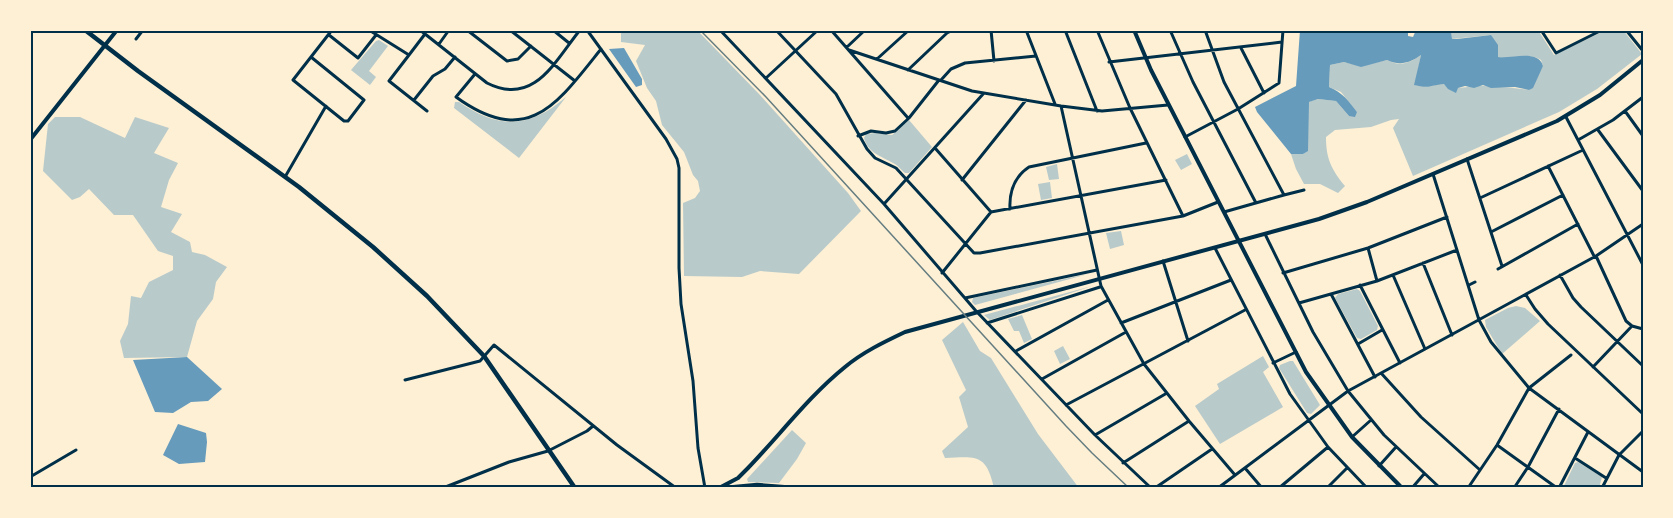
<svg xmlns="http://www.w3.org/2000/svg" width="1673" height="518" font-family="Lato,sans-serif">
  <rect width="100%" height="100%" fill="#fdf0d5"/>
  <path fill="#b9caca" d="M621 30H697L760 95 848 193 861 211 799 274 760 271 742 277 684 276 683 203 695 198 700 191 698 181 693 175 684 152 662 125 656 101 647 88 636 61 645 45 621 42Z
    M1451 30H1538L1554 55 1606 30H1623L1642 54 1597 89 1559 112 1413 176 1393 128 1399 119 1391 120 1371 127 1335 130 1326 137C1326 158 1331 169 1345 186L1338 193 1320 184H1304L1296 169 1291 154H1303L1308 150V102L1318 99 1336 101 1349 116 1357 112 1341 92 1329 87 1330 65 1344 62 1361 66 1387 60C1400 67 1410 63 1421 55L1415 85C1429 89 1431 83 1443 84 1448 84 1452 87 1457 88 1464 88 1480 85 1485 86 1500 88 1514 87 1529 90L1543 66 1541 60C1529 52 1512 59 1498 57L1491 35 1452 39Z
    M379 40 388 46 369 71 376 77 370 85 351 70 376 41Z
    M566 97 519 158 454 108 455 102H459C498 129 529 129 566 97Z
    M55 117H80L125 138 135 117 169 128 154 153 178 163 169 180 161 207 182 214 171 232 190 242 192 252 205 255 227 267 216 282 213 299 197 321 187 357 124 358 120 341 128 324 131 296 141 298 149 282 173 270V256L158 251 133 215H114L89 189 80 197 72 200 43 171 48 124Z
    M909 120 932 147 909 173H905C901 170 898 165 893 163 881 156 868 153 864 138L866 134 875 133 892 135Z
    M1187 154 1192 164 1181 170 1175 160Z
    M1057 164 1059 179 1049 180 1046 167Z
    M1050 182 1052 198 1041 200 1038 184Z
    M1121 231 1124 245 1110 249 1106 233Z
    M1088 274 975 305 972 302 973 298Z
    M1092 286 990 320 984 315Z
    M1357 289 1360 291 1378 326 1377 330 1361 339 1357 338 1335 298 1338 294Z
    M1516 306 1525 308 1540 321 1502 354 1486 327 1485 320 1508 308Z
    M1022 315 1032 339 1024 343 1019 331H1014L1008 319Z
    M963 322 980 351 991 358 1038 434 1079 488H994C986 453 976 457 945 458L942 451 968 427 959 397 966 390 942 340Z
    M1063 346 1070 359 1060 364 1054 351Z
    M1263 356 1269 367 1263 372 1283 407 1220 444 1195 406 1219 389 1217 384Z
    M1290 361H1293L1320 405 1311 414 1307 413 1279 368 1280 365Z
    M792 430 806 443 797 459 779 483 748 482 747 479Z
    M1578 462 1602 477 1599 488H1563L1575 463Z"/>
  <path fill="#669bbc" d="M1300 30H1408V36L1413 37 1416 30H1451L1452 39H1457L1491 35 1498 45V57C1512 59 1538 49 1543 66L1533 88 1529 90 1515 87 1491 88 1483 85 1474 88 1465 86 1458 88 1456 93 1448 89 1444 84C1431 85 1429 89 1414 85L1421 55C1410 63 1400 66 1387 60L1361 67 1344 62 1330 65 1329 87C1343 93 1348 100 1357 112L1355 117 1349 116 1336 101 1318 99 1309 102 1308 151 1303 154H1291L1257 112 1255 107 1296 86Z
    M624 48 642 79V85L636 87 609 49Z
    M187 357 222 389 208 401 191 402 173 413 155 412 133 360Z
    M178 424 206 433 207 442 205 462 179 464 163 455Z"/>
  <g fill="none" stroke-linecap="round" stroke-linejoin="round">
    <path stroke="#003049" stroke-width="3" d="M369 30 409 55 425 34
      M420 30 487 83C534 107 555 61 580 30
      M467 30 507 61 518 59 531 46
      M510 30 575 81
      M553 30 569 43
      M587 30 666 139 677 159 679 168V268L681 304 693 381 698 448 705 488
      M720 30 884 204 976 311 1095 435 1151 488
      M776 30 836 94 867 149 875 158 896 168 974 253H980L1183 216 1218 202
      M831 30 908 118
      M991 30 994 61
      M1026 30 1055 104
      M1065 30 1097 111
      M1097 30 1130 108 1183 216
      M1170 30 1193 82 1256 203
      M1205 30 1224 82 1284 195 1224 212
      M1541 30 1556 53 1602 30
      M1626 30 1643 51
      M329 35 358 58 376 35
      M136 39 143 30
      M439 44 449 30
      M847 47 865 30
      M1241 48 1264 93
      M849 50 972 91 1061 106 1102 111 1168 105
      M409 55 389 81 427 111
      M311 57 364 100 348 121H344L293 80 332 30
      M877 59 909 30
      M1109 62 1282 42
      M908 70 947 33 953 30
      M475 74 456 97C528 149 557 104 601 49
      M766 78 818 30
      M941 80 951 69 965 63 1036 56
      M414 100 433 76 445 69 455 57
      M1061 106 1101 286 1144 364 1189 421 1235 475
      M1625 111 1643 136
      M1566 117 1643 265
      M1598 130 1643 191
      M858 136 871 131 886 133 895 131 909 118 939 80
      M1185 137 1238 109 1279 83 1283 30
      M1578 140 1613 120 1643 97
      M935 148 991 212
      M1467 159 1502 266
      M1548 166 1594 256
      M1433 174 1479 320 1491 342 1529 388 1643 472
      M285 177 326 106
      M962 180 1026 100
      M1284 195 1304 190
      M1480 198 1583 150
      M884 204 984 93
      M1010 209C1009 191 1014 177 1029 167L1146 143
      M1491 232 1563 195
      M1265 234 1313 332 1348 391 1384 435 1440 488
      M1215 248 1290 394 1328 447 1367 488
      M1368 248 1377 281
      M1596 256 1626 321 1632 326 1643 329
      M1163 261 1188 341
      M1423 263 1452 335
      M1498 269 1578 224
      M942 273 991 212 1166 180
      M1283 273 1368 248 1447 217
      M1393 275 1425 349
      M1560 275 1573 298 1581 307 1643 366
      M1360 285 1400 363
      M1469 285 1475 282
      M1331 294 1375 377
      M1526 295 1535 309 1548 324 1643 414
      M965 298 1097 270
      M1299 303 1377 281 1457 250
      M987 323 1100 287
      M1121 323 1231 280
      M1358 344 1382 330
      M1016 351 1108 300
      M1273 363 1296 352
      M1593 367 1632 326
      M1381 373 1421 417 1480 470
      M1042 379 1126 332
      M405 380 480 361 494 345 617 445 676 488
      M1066 405 1245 310
      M1095 435 1167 393
      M1352 437 1371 420
      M1497 445 1557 488
      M1575 458 1606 478
      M1123 463 1189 421
      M1379 466 1396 447
      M1245 468 1262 488
      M30 477 76 450
      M443 488 509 462 548 451 587 431 593 426
      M1155 488 1212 449
      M1218 488 1348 391 1596 256 1643 224
      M1279 488 1328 447
      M1327 488 1347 468
      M1412 488 1424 474
      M1468 488 1497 445 1529 388 1571 355
      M1514 488 1528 467 1559 409
      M1559 488 1588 432
      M1602 488 1619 455 1643 431"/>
    <path stroke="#003049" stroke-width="4" d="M1134 30 1151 70 1306 372 1352 437 1402 488
      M30 140 117 30
      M719 488 738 478 748 468C780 435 809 396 845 367 863 352 884 342 905 332L1319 219 1367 202 1557 121 1600 95 1643 60"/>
    <path stroke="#003049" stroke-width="4.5" d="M85 30 138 71 299 187 373 247 427 296 484 356 575 488
      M725 488 757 485 794 488"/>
    <path stroke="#657d81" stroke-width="1.5" d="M700 30 766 97 1066 426 1092 453 1129 488"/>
  </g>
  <rect width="1673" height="518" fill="none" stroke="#fdf0d5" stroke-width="63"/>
  <rect x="32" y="32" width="1610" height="454" fill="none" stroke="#003049" stroke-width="2"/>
</svg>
